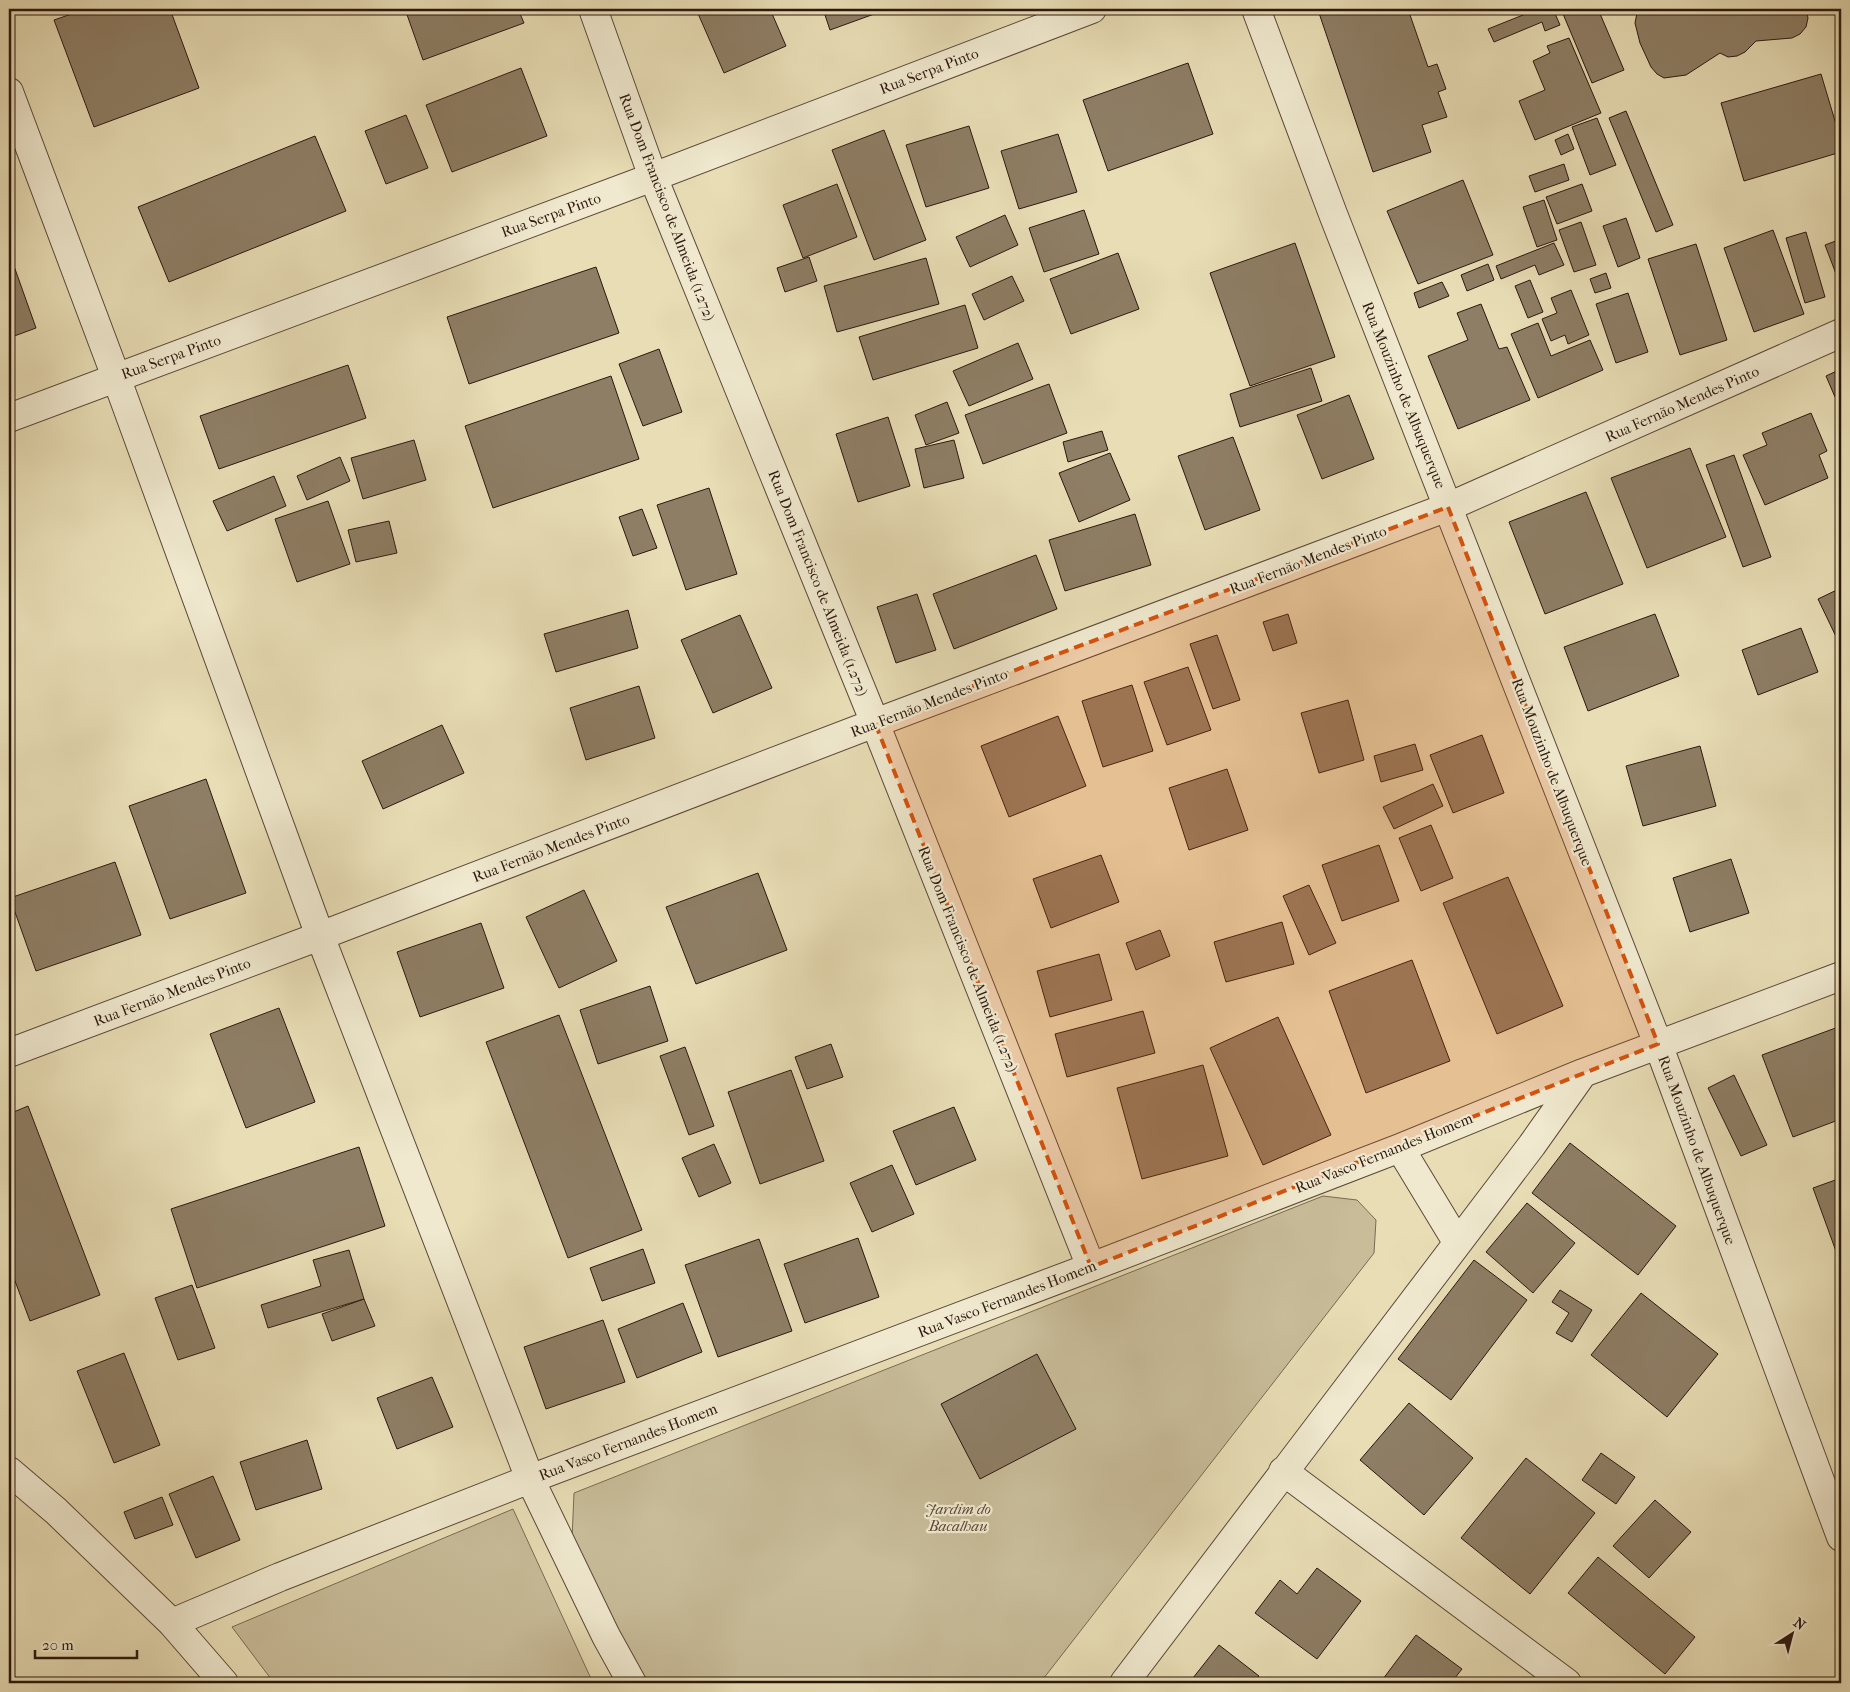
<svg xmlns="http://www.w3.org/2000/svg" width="1850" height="1692" font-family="'IM FELL French Canon',serif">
  <rect width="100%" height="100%" fill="#e8ddb5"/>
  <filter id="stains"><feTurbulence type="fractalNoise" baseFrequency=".004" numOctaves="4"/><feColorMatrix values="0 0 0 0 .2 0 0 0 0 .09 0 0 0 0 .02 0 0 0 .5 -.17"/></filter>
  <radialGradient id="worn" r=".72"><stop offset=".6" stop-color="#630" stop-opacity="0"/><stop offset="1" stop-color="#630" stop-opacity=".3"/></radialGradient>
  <path fill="#c8bc99" stroke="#7a6a54" d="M1323 1196 1357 1200 1376 1220 1374 1253 1040 1683H633L571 1563 574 1493Z
    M513 1509 593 1683H274L232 1627Z"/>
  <path fill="#8e7e65" stroke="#2c180f" d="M86 9H170L199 88 94 127 54 20Z
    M405 9H518L524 23 423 60Z
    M696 9H770L786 46 724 73Z
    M823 9H888L830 30Z
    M1332 9H1408L1428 67 1437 64 1446 89 1438 92 1447 117 1422 125 1431 152 1373 172 1319 13Z
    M1538 9H1553L1560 25 1545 31 1542 22 1494 42 1488 29Z
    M1561 9H1598L1624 70 1592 83Z
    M1641 9H1806L1808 18 1806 27 1800 34 1792 38 1756 41 1745 52 1737 56 1728 57 1720 53 1686 75 1664 78 1657 74 1651 67 1640 43 1635 23 1637 13Z
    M1569 38 1601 113 1535 140 1519 101 1545 90 1533 61 1550 53 1547 46Z
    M1188 63 1213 134 1108 171 1083 100Z
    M521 68 547 136 452 172 426 105Z
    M1821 74 1841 141V152L1744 181 1721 103Z
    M1626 111 1673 225 1656 232 1609 118Z
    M406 115 428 168 386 184 365 131Z
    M1597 118 1616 165 1590 175 1572 127Z
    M969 126 989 188 926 207 906 145Z
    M884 130 926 240 874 260 832 150Z
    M1058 134 1077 192 1019 209 1001 151Z
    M1568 134 1574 149 1561 155 1555 140Z
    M315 136 346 211 169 282 138 207Z
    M1564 164 1569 180 1535 192 1529 176Z
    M1463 180 1493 255 1418 284 1387 211Z
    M837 184 857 237 803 258 783 205Z
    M1582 184 1592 211 1557 224 1546 197Z
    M1544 200 1557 240 1537 247 1523 207Z
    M1084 210 1099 254 1044 272 1029 228Z
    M1005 215 1018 245 970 267 956 237Z
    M1626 218 1640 258 1618 267 1603 226Z
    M1581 222 1596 265 1574 272 1559 230Z
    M1773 230 1804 314 1754 332 1724 248Z
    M1806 232 1825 297 1805 303 1786 238Z
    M1841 239V287L1825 245Z
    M1295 243 1335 357 1250 386 1210 273Z
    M1554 243 1564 265 1539 275 1535 265 1501 279 1496 266Z
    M1696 244 1727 340 1680 355 1648 259Z
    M9 252 36 328 9 338Z
    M1118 253 1139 309 1071 334 1050 279Z
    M809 257 817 281 785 292 777 268Z
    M926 258 939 304 837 332 824 286Z
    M1488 264 1494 280 1467 291 1461 275Z
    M596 267 619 333 469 384 447 317Z
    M1606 273 1611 288 1595 293 1590 279Z
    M1012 276 1024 301 984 320 972 294Z
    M1530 280 1543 312 1528 318 1515 286Z
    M1442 282 1449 296 1419 308 1414 293Z
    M1571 290 1589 335 1568 344 1565 335 1551 341 1542 319 1557 313 1551 298Z
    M1628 293 1648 352 1616 363 1596 304Z
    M1481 304 1499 349 1507 347 1530 400 1458 429 1428 356 1468 340 1457 313Z
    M965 305 978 348 873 380 859 337Z
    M1538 323 1551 356 1590 340 1603 370 1538 398 1511 334Z
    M1018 343 1033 379 969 406 953 371Z
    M659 349 682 412 643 426 619 364Z
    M348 365 366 418 219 469 200 416Z
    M1311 368 1322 401 1240 427 1230 394Z
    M1841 369V395L1835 397 1826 376Z
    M611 376 639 459 493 508 465 426Z
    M1049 384 1067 433 983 464 965 415Z
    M1349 395 1374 459 1322 479 1297 415Z
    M947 402 959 433 926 445 915 415Z
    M1811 413 1827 451 1819 455 1828 478 1765 505 1743 455 1767 445 1762 433Z
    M888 417 910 486 858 502 836 434Z
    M1102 431 1108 450 1068 462 1063 442Z
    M1233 437 1260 510 1205 530 1178 456Z
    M414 440 426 480 363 499 351 458Z
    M954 440 964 478 924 488 915 449Z
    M1690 448 1726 537 1647 568 1611 478Z
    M1110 453 1130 500 1079 522 1059 473Z
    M1734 455 1771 557 1743 567 1706 465Z
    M340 457 350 481 307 500 297 476Z
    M274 476 286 506 227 531 213 501Z
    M709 488 737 574 686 590 657 505Z
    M1586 492 1623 584 1545 614 1509 522Z
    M328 501 350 564 297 582 275 519Z
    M642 509 657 548 633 556 619 517Z
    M1135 514 1151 565 1065 591 1049 540Z
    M389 521 397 553 356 562 348 530Z
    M1036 555 1057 609 954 649 933 594Z
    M1841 588V647L1818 599Z
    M917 594 936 650 896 663 877 607Z
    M628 610 638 648 556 672 544 634Z
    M1288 614 1297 643 1273 651 1263 622Z
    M1655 614 1679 676 1588 711 1564 647Z
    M740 615 772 688 713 713 681 640Z
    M1801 628 1818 672 1758 695 1742 650Z
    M1217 635 1240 700 1213 709 1190 644Z
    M1188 667 1211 730 1167 745 1144 682Z
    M1132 685 1153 751 1103 767 1082 701Z
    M639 686 655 738 586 760 570 708Z
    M1348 700 1364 760 1319 773 1301 713Z
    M1058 716 1086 786 1009 817 981 746Z
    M442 725 464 773 383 809 362 761Z
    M1482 735 1504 793 1453 813 1430 755Z
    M1415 744 1423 770 1381 782 1374 756Z
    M1700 746 1716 806 1643 826 1626 766Z
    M1227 769 1248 830 1189 850 1169 788Z
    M206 779 246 893 170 919 129 806Z
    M1433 784 1443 806 1394 829 1383 807Z
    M1431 825 1453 878 1421 891 1399 838Z
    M1379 845 1399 901 1342 921 1322 865Z
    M1101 855 1119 902 1051 928 1033 879Z
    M1731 859 1749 913 1690 932 1673 878Z
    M115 862 141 935 36 971 10 898Z
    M758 873 787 950 696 984 666 907Z
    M1508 877 1563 1006 1497 1034 1443 903Z
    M1309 885 1336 943 1309 955 1283 896Z
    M584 890 617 961 559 988 526 917Z
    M1282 922 1294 964 1226 982 1214 942Z
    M481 923 504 988 420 1017 397 952Z
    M1160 930 1170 956 1136 970 1126 943Z
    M1099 954 1112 1000 1050 1017 1037 971Z
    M1412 960 1450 1061 1366 1093 1329 991Z
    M650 986 668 1041 598 1064 580 1010Z
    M279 1008 315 1102 246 1128 210 1034Z
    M1143 1011 1155 1053 1067 1077 1055 1034Z
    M559 1015 642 1230 568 1258 486 1042Z
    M1278 1017 1331 1135 1263 1165 1210 1048Z
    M1841 1026V1119L1793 1137 1762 1055Z
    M831 1044 843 1077 807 1089 795 1057Z
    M685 1047 714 1126 689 1135 660 1056Z
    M1203 1065 1228 1156 1142 1179 1117 1088Z
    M791 1070 824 1161 760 1184 728 1092Z
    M1734 1075 1767 1145 1741 1156 1708 1088Z
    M28 1106 100 1295 30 1321 9 1265V1114Z
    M954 1107 976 1160 916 1185 893 1131Z
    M1570 1143 1676 1226 1638 1275 1532 1193Z
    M714 1144 731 1183 699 1197 682 1158Z
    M359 1147 385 1226 197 1288 171 1209Z
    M892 1165 914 1214 872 1232 850 1183Z
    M1841 1178V1265L1813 1188Z
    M1527 1203 1575 1243 1533 1293 1486 1252Z
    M858 1238 879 1297 805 1323 784 1264Z
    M759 1239 792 1331 718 1357 685 1265Z
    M643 1249 655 1283 602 1301 590 1268Z
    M349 1250 364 1299 268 1328 261 1305 321 1286 313 1260Z
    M1474 1260 1527 1300 1451 1400 1398 1359Z
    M192 1285 215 1348 178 1360 155 1298Z
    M1560 1290 1592 1310 1572 1342 1556 1333 1569 1313 1552 1302Z
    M1641 1293 1718 1354 1667 1417 1591 1355Z
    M364 1299 375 1326 332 1341 322 1314Z
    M683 1303 702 1352 637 1378 618 1329Z
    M603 1320 625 1382 546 1409 524 1347Z
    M124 1353 160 1445 114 1463 77 1371Z
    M1037 1354 1076 1429 980 1479 941 1404Z
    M432 1377 453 1427 397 1449 377 1398Z
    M1409 1403 1473 1458 1424 1515 1360 1460Z
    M307 1440 322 1489 256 1510 240 1462Z
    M1601 1453 1635 1477 1616 1504 1582 1480Z
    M1526 1458 1595 1513 1530 1594 1461 1538Z
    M213 1476 240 1540 196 1558 169 1494Z
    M162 1497 173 1525 135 1539 124 1512Z
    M1655 1500 1691 1532 1649 1578 1613 1546Z
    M1598 1557 1695 1637 1665 1674 1568 1593Z
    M1317 1568 1361 1601 1317 1659 1255 1613 1280 1580 1297 1594Z
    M1416 1635 1462 1669 1451 1683H1380Z
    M1219 1645 1259 1676 1253 1683H1189Z"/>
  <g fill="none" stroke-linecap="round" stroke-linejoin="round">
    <defs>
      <path id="street" d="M593 9 653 177 875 723 1091 1267
        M1256 9 1333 214 1658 1044 1841 1537
        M9 92 116 377 320 936 530 1479 606 1636 632 1683
        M9 418 653 177 1092 9
        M9 1053 320 936 875 723 1448 507 1841 333
        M1400 1148 1457 1242
        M9 1471 56 1511 172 1623 224 1683
        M1283 1471 1567 1683
        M172 1623 280 1577 530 1479 1091 1267 1400 1148 1583 1073 1841 976
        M1124 1683 1532 1145 1583 1073"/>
    </defs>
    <use href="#street" stroke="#5b4938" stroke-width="30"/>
    <use href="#street" stroke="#f0e9cf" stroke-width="28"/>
  </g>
  <path fill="#d5520c" fill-opacity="0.2" stroke="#d5520c" stroke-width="4" stroke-dasharray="10 6" stroke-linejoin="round" d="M1448 507 1658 1044 1091 1267 875 723Z"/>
  <g text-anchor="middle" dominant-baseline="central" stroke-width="4.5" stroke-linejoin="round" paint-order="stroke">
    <g font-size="15" fill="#2c180f" stroke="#f0e9cf">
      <text transform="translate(929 71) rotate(-21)">Rua Serpa Pinto</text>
      <text transform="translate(667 207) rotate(69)">Rua Dom Francisco de Almeida (1.272)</text>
      <text transform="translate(551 215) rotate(-20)">Rua Serpa Pinto</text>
      <text transform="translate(171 357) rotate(-20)">Rua Serpa Pinto</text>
      <text transform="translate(1404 395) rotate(68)">Rua Mouzinho de Albuquerque</text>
      <text transform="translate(1682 404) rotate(-24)">Rua Fernão Mendes Pinto</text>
      <text transform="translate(1308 560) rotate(-21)">Rua Fernão Mendes Pinto</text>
      <text transform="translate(818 583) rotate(68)">Rua Dom Francisco de Almeida (1.272)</text>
      <text transform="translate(929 703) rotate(-21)">Rua Fernão Mendes Pinto</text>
      <text transform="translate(1552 772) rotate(69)">Rua Mouzinho de Albuquerque</text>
      <text transform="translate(551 848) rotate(-21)">Rua Fernão Mendes Pinto</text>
      <text transform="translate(968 959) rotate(68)">Rua Dom Francisco de Almeida (1.272)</text>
      <text transform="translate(172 992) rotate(-21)">Rua Fernão Mendes Pinto</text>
      <text transform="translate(1697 1150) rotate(70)">Rua Mouzinho de Albuquerque</text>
      <text transform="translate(1384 1153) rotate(-22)">Rua Vasco Fernandes Homem</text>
      <text transform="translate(1007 1299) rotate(-21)">Rua Vasco Fernandes Homem</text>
      <text transform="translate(628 1442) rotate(-21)">Rua Vasco Fernandes Homem</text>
    </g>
    <g font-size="15" font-style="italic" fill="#5b4938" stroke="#f0e9cf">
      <text x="958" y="1509">Jardim do<tspan x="958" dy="17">Bacalhau</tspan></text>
    </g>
  </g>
  <rect width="1850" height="1692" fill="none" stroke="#e8ddb5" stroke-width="30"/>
  <rect x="10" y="10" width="1830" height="1672" fill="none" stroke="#2c180f" stroke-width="2.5"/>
  <rect x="15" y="15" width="1820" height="1662" fill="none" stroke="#2c180f"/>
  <g transform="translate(1792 1634) rotate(36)" stroke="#f0e9cf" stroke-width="4" paint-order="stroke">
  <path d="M0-4L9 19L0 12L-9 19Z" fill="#2c180f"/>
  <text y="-8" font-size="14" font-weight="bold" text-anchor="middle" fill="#2c180f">N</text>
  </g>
  <path d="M35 1650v8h102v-8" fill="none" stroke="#2c180f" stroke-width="2.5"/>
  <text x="42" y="1650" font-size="15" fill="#2c180f" stroke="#f0e9cf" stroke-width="4" paint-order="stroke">20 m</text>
  <rect width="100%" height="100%" filter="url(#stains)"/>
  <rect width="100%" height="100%" fill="url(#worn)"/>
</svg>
